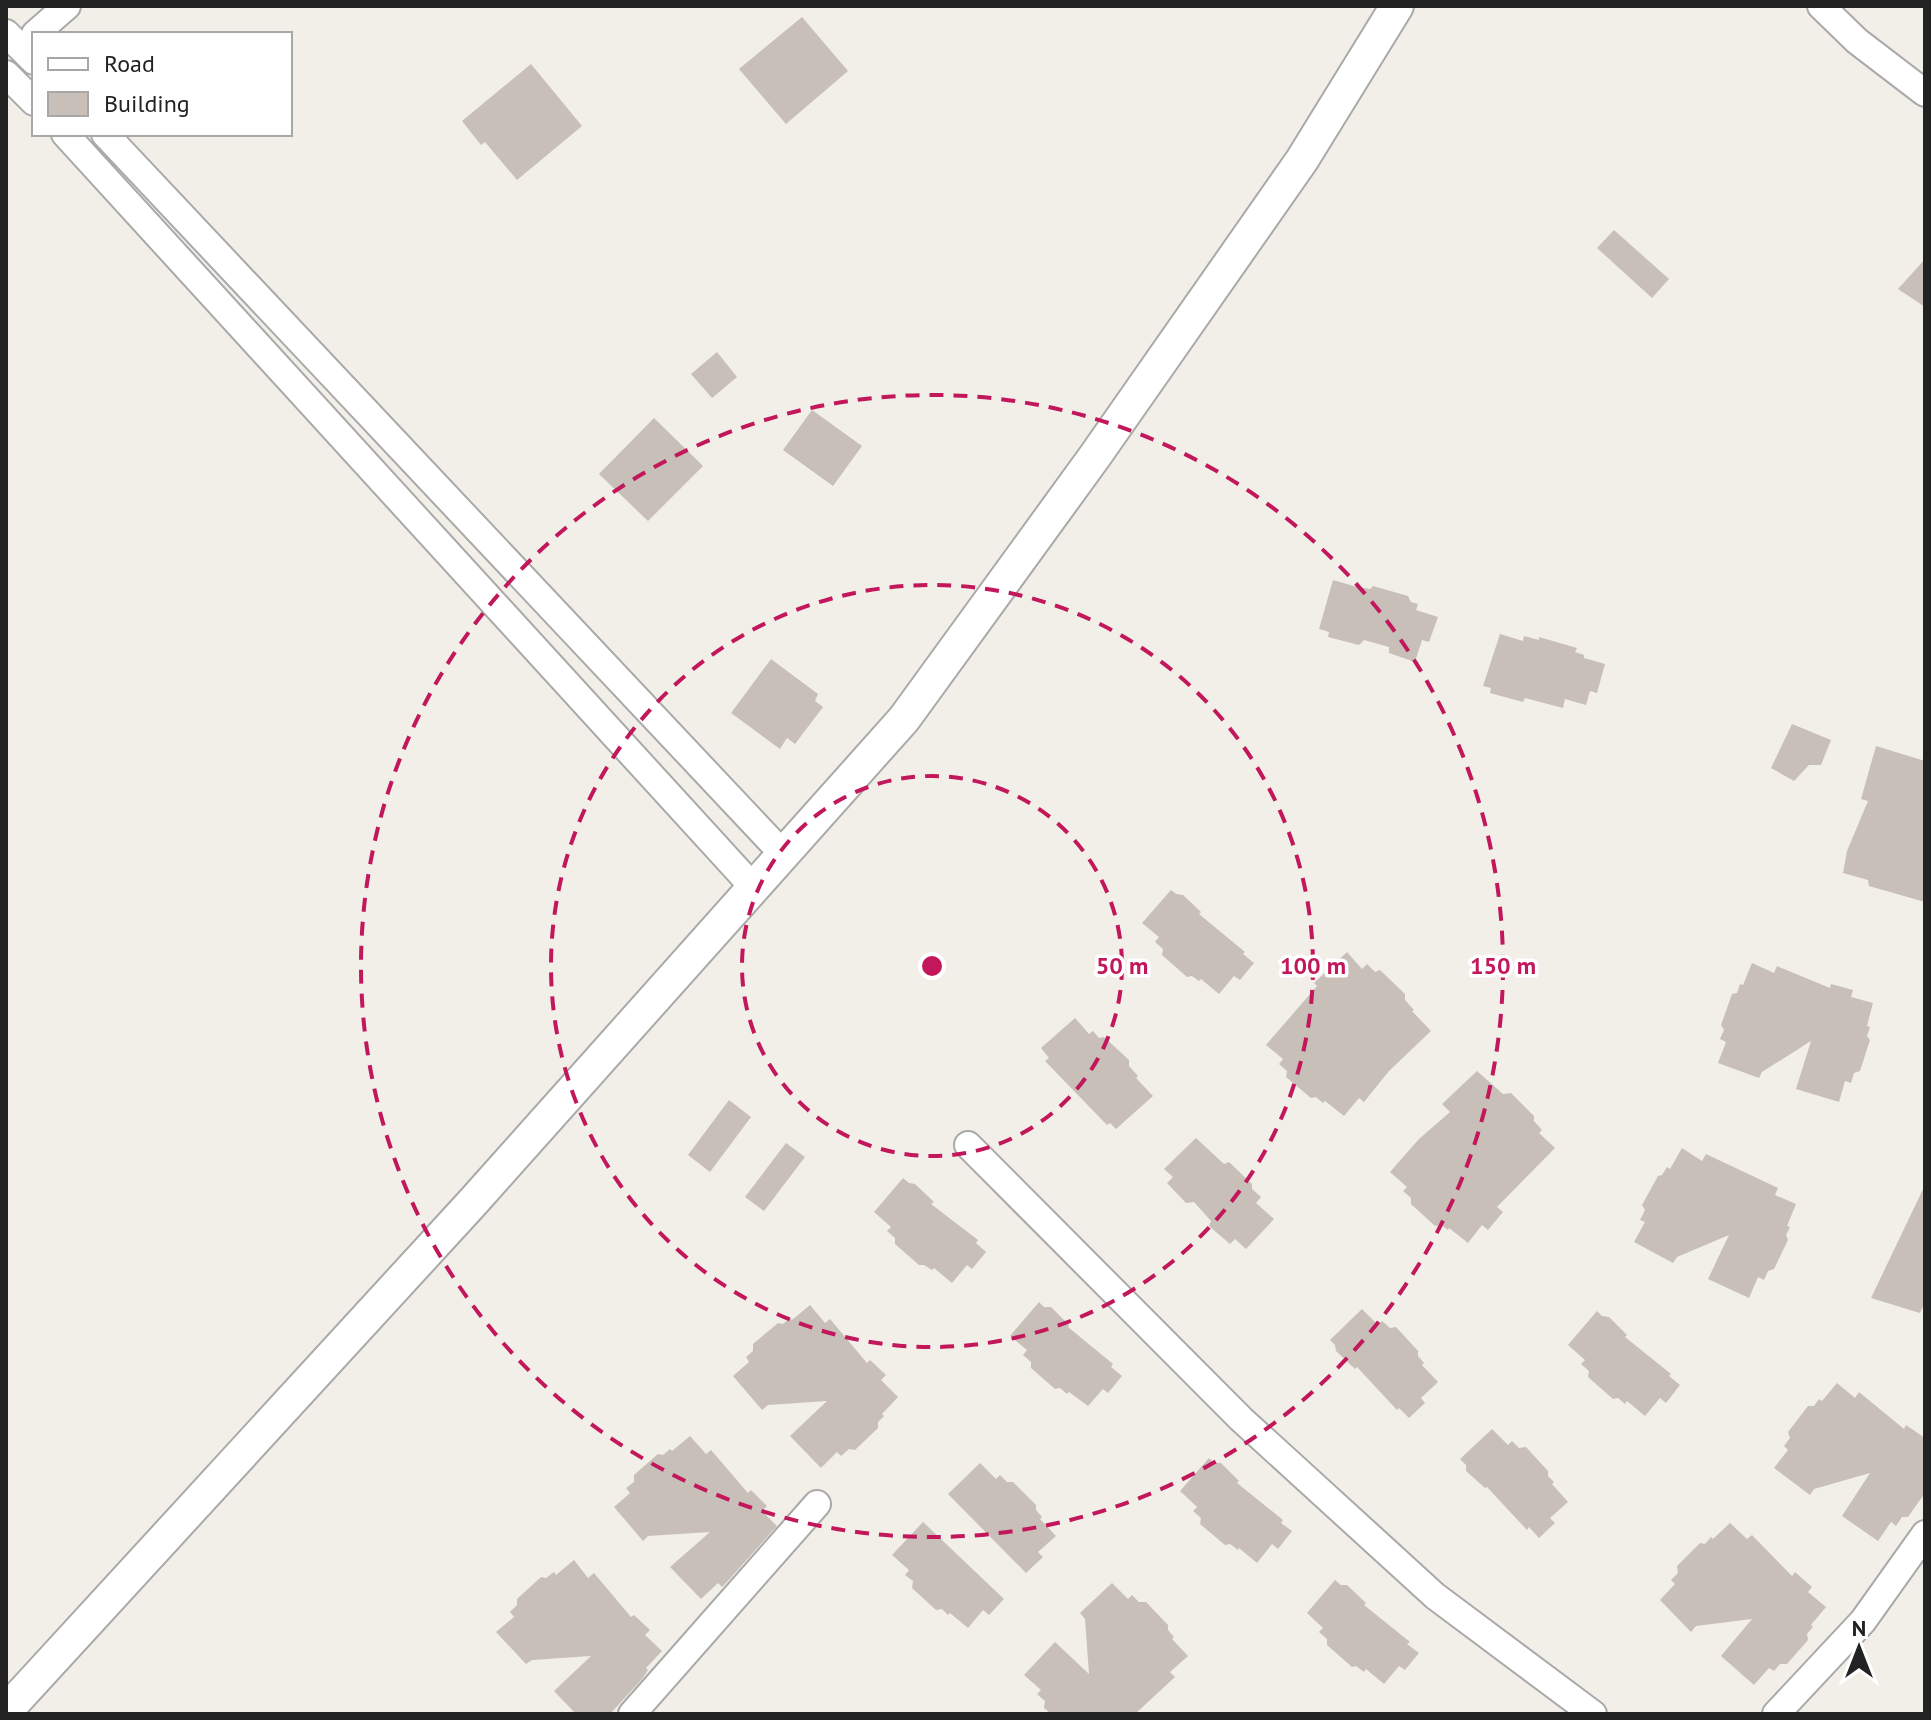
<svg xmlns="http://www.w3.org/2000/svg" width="1931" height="1720" font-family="'PT Sans',sans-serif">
  <rect width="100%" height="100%" fill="#f2efe9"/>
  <path fill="#c7bfb8" d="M802 17 848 71 786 124 739 69Z
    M531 64 582 126 517 180 485 142 481 145 462 121Z
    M1614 230 1669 279 1652 298 1597 248Z
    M1925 259V307L1898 289Z
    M717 352 737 377 712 398 691 374Z
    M812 410 862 446 833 486 783 450Z
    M654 418 703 466 648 521 599 474Z
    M1333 580 1357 587 1370 589 1373 586 1408 596 1411 602 1418 604 1416 610 1438 617 1429 642 1422 640 1415 662 1389 653V647L1364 640 1359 645 1328 637 1329 632 1319 629Z
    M1500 634 1523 641 1524 636 1539 640V637L1577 648 1575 652 1584 655V658L1605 664 1597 693 1590 691 1586 705 1565 699 1563 708 1525 698 1523 702 1490 693 1491 688 1483 686Z
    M771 659 818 694 815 701 823 707 795 744 787 738 780 749 731 713Z
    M1792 724 1831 740 1821 765H1809L1794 781 1771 768Z
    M1876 746 1925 761V902L1869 886 1868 880 1843 873 1847 851 1868 801 1861 799Z
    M1171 890 1176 894 1183 895 1201 912 1199 914 1245 952 1243 954 1254 963 1240 980 1234 976 1219 994 1201 979 1199 981 1192 976 1187 977 1162 955 1163 949 1155 942 1159 937 1142 923Z
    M1347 952 1362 969 1367 964 1375 972 1380 970 1405 994V1000L1414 1010 1412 1011 1431 1031 1389 1071 1364 1102 1359 1098 1344 1116 1325 1101 1323 1103 1316 1097 1311 1098 1286 1077 1287 1071 1279 1064 1283 1059 1266 1045 1317 986 1314 983Z
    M1752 963 1774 973 1777 966 1830 988 1831 984 1853 990 1851 997 1873 1003 1867 1026 1870 1027 1867 1036 1870 1040 1860 1071 1854 1073 1851 1083 1845 1081 1839 1102 1796 1089 1811 1041 1762 1072 1759 1078 1718 1063 1726 1042 1720 1039 1724 1030 1721 1025 1732 994 1737 993 1740 984 1743 985Z
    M1075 1018 1089 1034 1093 1031 1099 1038 1104 1037 1129 1060V1066L1138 1076 1136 1078 1153 1096 1116 1129 1110 1123 1107 1125 1045 1061 1049 1058 1041 1048Z
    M1477 1071 1503 1094 1511 1093 1534 1116V1121L1542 1130 1539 1133 1555 1148 1497 1207 1503 1212 1488 1230 1482 1225 1468 1243 1449 1228 1448 1230 1441 1225 1435 1226 1411 1204V1198L1403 1191 1407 1187 1390 1172 1419 1139 1450 1112 1442 1104Z
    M729 1100 751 1117 710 1172 688 1155Z
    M1196 1138 1224 1164 1229 1162 1252 1184V1189L1261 1197 1256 1203 1274 1219 1246 1249 1235 1239 1230 1244 1209 1226 1211 1221 1194 1202 1186 1203 1167 1183 1173 1177 1164 1169Z
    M786 1143 805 1157 764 1211 745 1197Z
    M1682 1148 1702 1161 1706 1154 1778 1188 1775 1195 1796 1204 1787 1226 1790 1227 1786 1235 1788 1240 1774 1269 1768 1271 1764 1280 1758 1277 1749 1298 1708 1279 1729 1235 1677 1257 1673 1263 1634 1242 1645 1222 1640 1220 1645 1210 1642 1205 1658 1176 1662 1175 1667 1167 1670 1169Z
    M903 1178 909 1183 915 1184 934 1202 931 1204 978 1240 976 1243 986 1252 972 1269 967 1265 952 1283 934 1268 932 1270 924 1265H919L895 1244V1238L887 1231 891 1227 874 1212Z
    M1925 1185V1302L1920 1313 1871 1298Z
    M1039 1302 1044 1307H1051L1069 1325 1068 1327 1113 1364 1111 1367 1122 1376 1108 1393 1103 1389 1088 1406 1069 1392 1067 1394 1060 1388 1055 1389 1031 1368V1362L1023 1355 1027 1350 1010 1336Z
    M810 1305 825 1323 830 1319 867 1363 870 1360 886 1375 881 1380 898 1397 882 1414 884 1416 878 1422V1428L855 1450 849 1449 841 1456 837 1452 821 1468 790 1436 827 1401 768 1405 762 1410 733 1376 749 1362 746 1357 753 1351V1344L778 1323 783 1324 790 1318 792 1320Z
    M1362 1309 1378 1325 1382 1321 1390 1328 1396 1327 1418 1351V1356L1424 1363 1422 1365 1438 1382 1421 1398 1425 1403 1409 1418 1399 1408 1397 1410 1357 1367 1355 1369 1336 1351 1335 1345 1330 1340Z
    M1597 1311 1602 1316 1609 1317 1627 1335 1625 1337 1671 1374 1669 1376 1680 1385 1666 1403 1660 1398 1645 1416 1627 1401 1625 1404 1618 1398 1613 1399 1588 1377 1589 1371 1581 1364 1585 1360 1568 1345Z
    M1837 1383 1855 1398 1859 1392 1904 1429 1906 1425 1925 1438V1493L1908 1517H1902L1896 1526 1891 1522 1878 1541 1842 1516 1870 1473 1814 1489 1810 1495 1774 1468 1788 1450 1784 1446 1790 1438 1788 1432 1808 1406H1814L1819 1399 1822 1401Z
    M1492 1429 1508 1445 1512 1441 1519 1448 1526 1447 1548 1471V1476L1554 1482 1552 1484 1568 1502 1550 1518 1555 1523 1539 1538 1529 1527 1527 1530 1487 1487 1485 1488 1466 1471V1465L1460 1459Z
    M690 1436 706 1454 711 1450 748 1493 751 1490 767 1506 762 1511 777 1526 726 1583 722 1587 718 1583 701 1599 670 1567 710 1532 648 1536 643 1541 614 1507 630 1493 626 1488 634 1482V1475L658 1454 663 1455 670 1449 672 1451Z
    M1209 1458 1214 1463H1221L1239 1481 1237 1483 1283 1520 1281 1523 1292 1531 1278 1549 1272 1544 1257 1563 1239 1548 1238 1550 1230 1544 1225 1545 1200 1524 1201 1518 1193 1511 1197 1507 1180 1491Z
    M980 1463 996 1479 1000 1475 1007 1482H1013L1036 1505V1510L1042 1517 1040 1519 1056 1536 1038 1552 1043 1557 1026 1573 948 1494Z
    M923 1522 1004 1599 989 1615 983 1610 968 1628 950 1613 948 1615 942 1609 936 1610 912 1588 913 1581 905 1575 909 1570 892 1555Z
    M1730 1523 1747 1539 1752 1535 1792 1576 1795 1572 1812 1587 1808 1592 1826 1607 1811 1625 1813 1627 1807 1634 1808 1640 1787 1664H1780L1774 1671 1769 1668 1754 1685 1721 1656 1752 1619 1696 1626 1691 1632 1660 1600 1675 1584 1671 1580 1678 1573 1677 1566 1700 1543 1705 1544 1711 1537 1713 1539Z
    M574 1560 588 1578 594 1573 631 1617 634 1615 650 1630 645 1635 662 1651 646 1668 648 1670 642 1679 610 1714H576L554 1691 591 1656 532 1660 526 1664 496 1632 514 1617 510 1612 517 1605V1599L541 1577 546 1578 554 1572 556 1575Z
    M1335 1580 1341 1585H1347L1366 1603 1364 1605 1410 1642 1407 1644 1419 1653 1405 1670 1399 1666 1384 1684 1366 1669 1364 1672 1356 1666 1352 1667 1327 1645V1639L1319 1632 1323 1628 1307 1613Z
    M1112 1583 1128 1599 1132 1595 1139 1602H1146L1168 1625V1630L1174 1637 1172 1639 1188 1656 1170 1672 1175 1677 1135 1714H1051L1044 1708 1045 1701 1037 1694 1041 1690 1024 1675 1055 1642 1089 1674 1085 1619 1080 1613Z"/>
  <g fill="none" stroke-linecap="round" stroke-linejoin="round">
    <defs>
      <path id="minor" d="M1821 6 1857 41 1925 93
        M6 33 34 61
        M35 34 67 6
        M6 74 34 102
        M65 134 754 888
        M105 134 784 855
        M968 1145 1241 1419 1435 1596 1593 1714
        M632 1714 817 1504
        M1776 1714 1863 1621 1925 1534"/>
      <path id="tertiary" d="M6 1711 473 1202 904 719 1095 456 1302 160 1397 6"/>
    </defs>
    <use href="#minor" stroke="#a9a9a9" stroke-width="30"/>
    <use href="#tertiary" stroke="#a9a9a9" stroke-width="36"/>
    <use href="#minor" stroke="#fff" stroke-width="26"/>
    <use href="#tertiary" stroke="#fff" stroke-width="32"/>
  </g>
  <g fill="none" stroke="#c2185b" stroke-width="4" stroke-dasharray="14 10">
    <circle cx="932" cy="966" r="190"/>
    <circle cx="932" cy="966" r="381"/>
    <circle cx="932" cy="966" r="571"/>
  </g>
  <circle cx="932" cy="966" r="12" fill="#c2185b" stroke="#fff" stroke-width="4"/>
  <g font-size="24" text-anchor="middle" font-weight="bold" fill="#c2185b" stroke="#fff" stroke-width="7" stroke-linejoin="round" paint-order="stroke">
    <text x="1122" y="974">50 m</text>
    <text x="1313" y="974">100 m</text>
    <text x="1503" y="974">150 m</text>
  </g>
  <rect width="1931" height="1720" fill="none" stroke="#222222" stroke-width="16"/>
  <rect x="32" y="32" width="260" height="104" fill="#ffffff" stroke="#a7a7a7" stroke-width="2"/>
  <rect x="48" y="58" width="40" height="12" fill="#ffffff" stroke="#a7a7a7" stroke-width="2"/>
  <text x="104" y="72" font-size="24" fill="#222222">Road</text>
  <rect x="48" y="92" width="40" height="24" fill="#c7bfb8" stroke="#a7a7a7" stroke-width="2"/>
  <text x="104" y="112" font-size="24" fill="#222222">Building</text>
  <g transform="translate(1859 1648)" stroke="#ffffff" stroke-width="6" paint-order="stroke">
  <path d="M0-6L14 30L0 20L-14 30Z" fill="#222222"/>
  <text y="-12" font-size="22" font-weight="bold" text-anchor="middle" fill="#222222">N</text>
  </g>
</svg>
